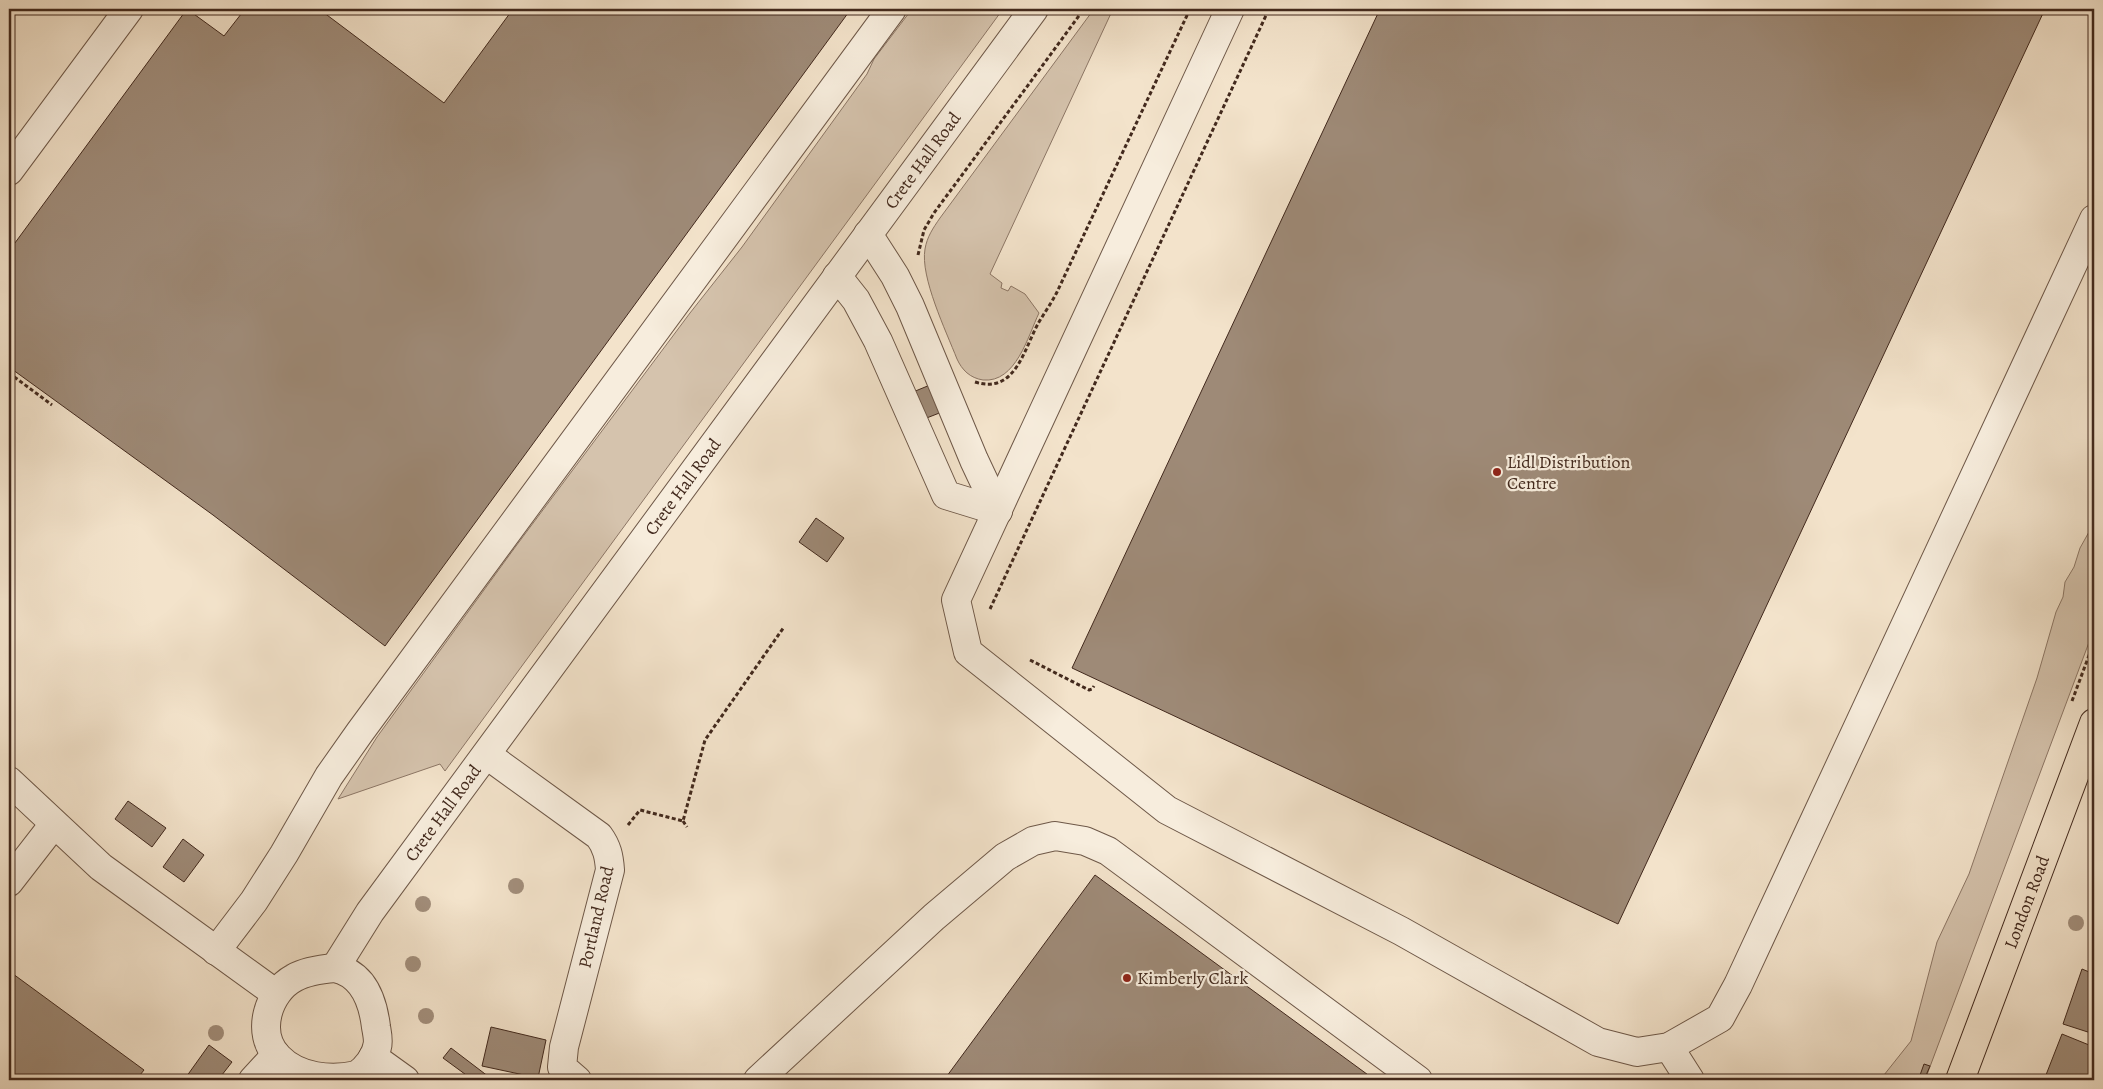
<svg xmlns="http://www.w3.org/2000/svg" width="2103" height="1089" font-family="Alegreya,serif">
  <rect width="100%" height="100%" fill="#f3e3cb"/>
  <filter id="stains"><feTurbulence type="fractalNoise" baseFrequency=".004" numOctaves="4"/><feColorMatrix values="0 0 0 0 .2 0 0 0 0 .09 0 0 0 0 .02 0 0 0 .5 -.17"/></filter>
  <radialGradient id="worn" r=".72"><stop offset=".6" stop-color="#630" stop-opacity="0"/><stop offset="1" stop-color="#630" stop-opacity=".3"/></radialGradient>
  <path fill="#d5c3ad" stroke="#8c7665" d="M912 9H1003L445 771 440 764 338 799 377 737 516 546 690 313 742 247 867 74 874 59Z
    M1094 9H1113L990 274 1002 283 1001 288 1008 291 1011 286 1025 294 1039 313C1028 336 1016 383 983 380 970 378 962 370 957 359 946 331 920 277 925 249 927 237 933 228 940 218Z
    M2094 523V629L1925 1080H1880L1911 1041 1937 942 1969 874 2037 678 2056 612 2063 597 2065 582 2074 567 2080 548Z"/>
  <path fill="#9e8a77" stroke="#42291d" d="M187 9 224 36 245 9H319L444 103 513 9H851L385 646 213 515 9 367V251Z
    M1380 9H2045L1618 924 1072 668Z
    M930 385 942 412 924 419 913 392Z
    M816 518 844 538 827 562 799 542Z
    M128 801 166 828 152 847 115 819Z
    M183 839 204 855 184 882 163 867Z
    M1095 875 1375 1080H944Z
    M2082 969 2094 974V1034L2063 1024Z
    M9 971 144 1070 136 1080H128L125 1077 123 1080H9Z
    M491 1027 546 1040 538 1078 482 1066Z
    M2062 1034 2094 1047V1061L2087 1080H2044Z
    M209 1045 232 1062 218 1080H184Z
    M451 1048 493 1080H473L443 1058Z
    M1924 1064 1930 1066 1924 1080 1919 1078Z"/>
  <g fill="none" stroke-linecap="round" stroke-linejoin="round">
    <defs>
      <g id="minor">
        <path d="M1230 9 956 600 968 652 1167 810 1401 931 1598 1042 1637 1052 1669 1047 1720 1018 1738 985 2094 219"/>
        <path d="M9 171 129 9"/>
        <path d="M868 234 895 276 910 306 974 460 998 511"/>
        <path d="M837 276 856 300 878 341 946 495 998 511"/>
        <path d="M487 755 599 836C607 847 609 856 610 870L564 1047 562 1067 577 1080"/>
        <path d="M9 781 101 867 275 993"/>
        <path d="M9 882 54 824"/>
        <path d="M216 951 254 901 284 854 329 776 360 732 892 9"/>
        <path id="s1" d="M335 968 370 912 1034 9"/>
        <path d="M335 968C364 974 373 1002 376 1027 377 1033 379 1041 377 1047 375 1057 366 1069 357 1075 331 1081 298 1078 278 1057 255 1033 268 992 294 978 306 971 323 969 335 968Z"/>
        <path d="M1669 1047 1690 1080"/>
        <path d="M373 1057 405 1080"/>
        <path d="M253 1080 276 1055"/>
        <path d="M758 1080 934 917 1005 857 1033 841 1055 836 1085 841 1108 851 1418 1080"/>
      </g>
      <g id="major">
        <path id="s2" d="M1960 1080 2094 723"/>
      </g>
    </defs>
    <use href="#minor" stroke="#6e5848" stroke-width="30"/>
    <use href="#major" stroke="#42291d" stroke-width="30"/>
    <path stroke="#42291d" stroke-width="3" stroke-dasharray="4 2.5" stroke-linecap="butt" d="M918 255 924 230 934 213 1084 9
      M9 373 52 405
      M975 382C1016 395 1024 348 1039 322 1045 312 1052 302 1057 292L1190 9
      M990 609 1269 9
      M1030 660 1089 690 1092 689 1094 686
      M2072 701 2094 642
      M683 821 687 827
      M628 825 640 810 683 821 705 740 784 627"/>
    <use href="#minor" stroke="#f7eddd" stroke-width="28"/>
    <use href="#major" stroke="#f3e3cb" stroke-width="28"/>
  </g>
  <g fill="#a28e7b">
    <circle cx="516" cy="886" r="8"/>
    <circle cx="423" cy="904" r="8"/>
    <circle cx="2076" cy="923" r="8"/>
    <circle cx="413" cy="964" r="8"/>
    <circle cx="426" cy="1016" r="8"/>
    <circle cx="216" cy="1033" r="8"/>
  </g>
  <g fill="#8f2418" stroke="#f7eddd" stroke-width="2">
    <circle cx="1497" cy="472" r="5"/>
    <circle cx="1127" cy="978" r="5"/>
  </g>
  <g text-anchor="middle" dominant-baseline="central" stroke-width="4.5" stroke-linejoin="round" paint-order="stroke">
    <g font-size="18" fill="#42291d" stroke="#f7eddd">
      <text stroke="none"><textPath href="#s1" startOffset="999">Crete Hall Road</textPath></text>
      <text stroke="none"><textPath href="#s1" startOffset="594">Crete Hall Road</textPath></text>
      <text stroke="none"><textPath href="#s1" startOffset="189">Crete Hall Road</textPath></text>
      <text stroke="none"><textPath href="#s2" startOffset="190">London Road</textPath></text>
      <text transform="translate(596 917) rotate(-77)">Portland Road</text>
    </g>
    <g font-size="18" fill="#42291d" stroke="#f7eddd" text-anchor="start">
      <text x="1507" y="462">Lidl Distribution<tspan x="1507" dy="21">Centre</tspan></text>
      <text x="1137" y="978">Kimberly Clark</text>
    </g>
  </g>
  <rect width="2103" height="1089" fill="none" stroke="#f3e3cb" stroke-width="30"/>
  <rect x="10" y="10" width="2083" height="1069" fill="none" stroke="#42291d" stroke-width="2.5"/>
  <rect x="15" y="15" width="2073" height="1059" fill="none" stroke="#42291d"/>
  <rect width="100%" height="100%" filter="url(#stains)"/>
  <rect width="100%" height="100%" fill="url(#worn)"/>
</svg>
